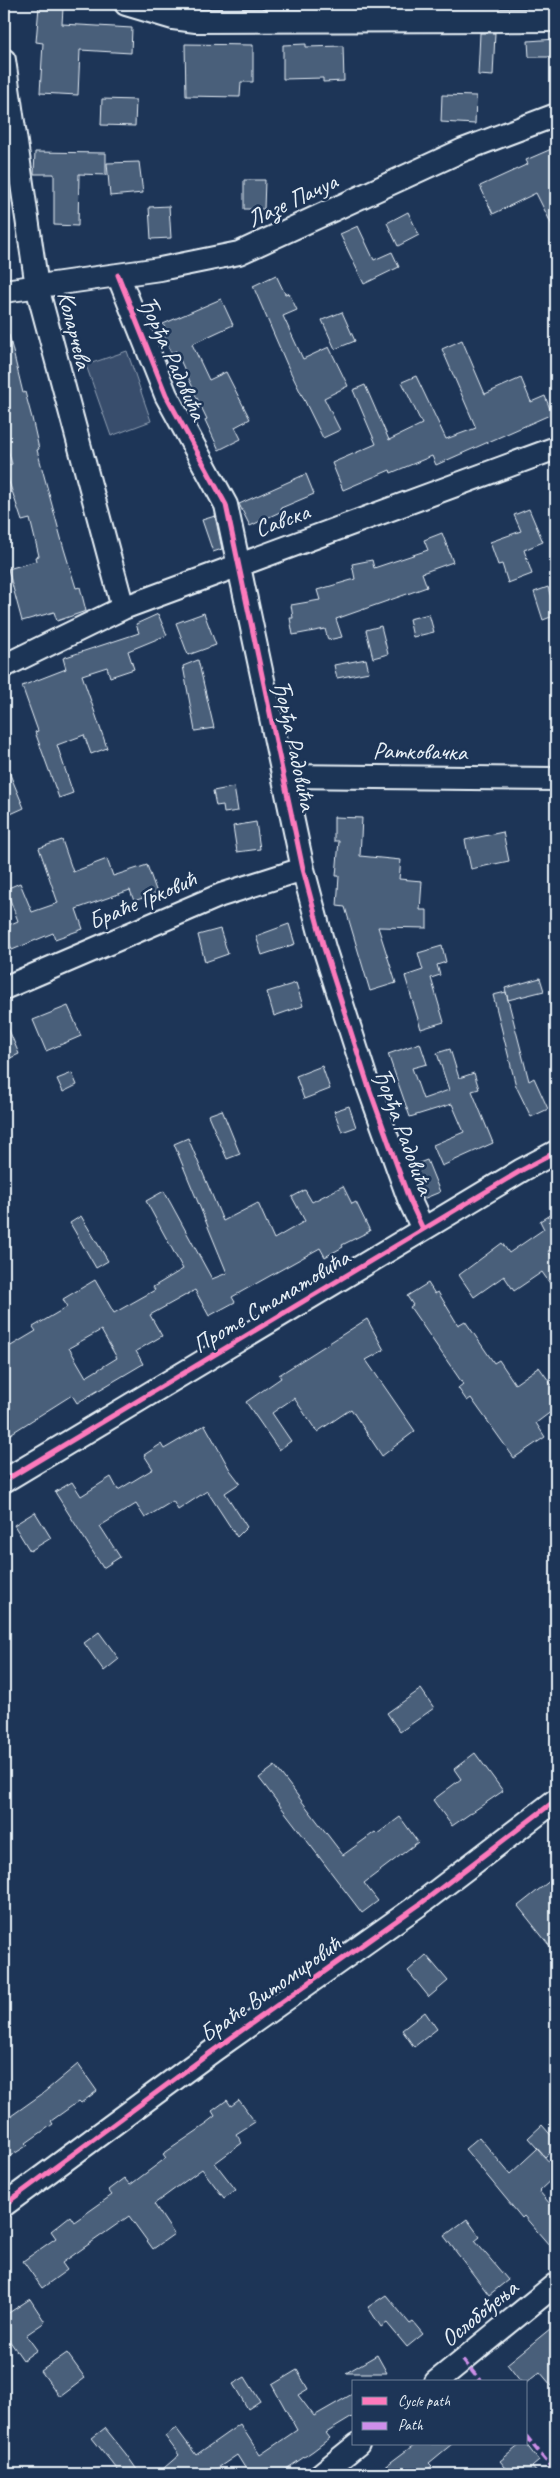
<svg xmlns="http://www.w3.org/2000/svg" width="560" height="2478" font-family="Caveat,sans-serif">
  <rect width="100%" height="100%" fill="#1d3557"/>
  <filter id="ink" filterUnits="userSpaceOnUse"><feTurbulence type="fractalNoise" baseFrequency=".02" numOctaves="2"/><feDisplacementMap in="SourceGraphic" scale="10" xChannelSelector="R" yChannelSelector="G"/><feConvolveMatrix kernelMatrix="1 2 1 2 8 2 1 2 1" color-interpolation-filters="sRGB"/></filter>
  <g filter="url(#ink)">
    <path fill="#374d6c" stroke="#909fb2" d="M127 351 151 421 111 436 86 365Z"/>
    <path fill="#495e7a" stroke="#e8f1f8" fill-rule="evenodd" d="M39 6 63 8 62 24 132 28 131 53 80 50 78 95 40 93 43 43 36 42Z
      M480 33H495L493 76 478 75Z
      M556 39V57H529L528 41Z
      M185 44 253 45V82H241L240 97 186 96Z
      M306 44V47L343 46 344 81 323 82V78L283 79V45Z
      M442 95 476 96 475 124 441 122Z
      M102 99 136 100 135 126 101 125Z
      M556 147V233L536 193 493 214 480 186 528 164 526 160Z
      M35 152 106 153V175L79 174 78 226 54 225V174H34Z
      M139 162 143 193 110 196 107 163Z
      M244 180H265L264 209H244Z
      M169 206 171 238 151 239 149 207Z
      M408 212 419 235 398 246 387 223Z
      M358 226 374 260 392 252 399 267 364 284 340 234Z
      M276 275 285 294 289 293 297 310 283 316 303 359 329 347 348 386 324 398 340 430 323 438 288 367 253 286Z
      M221 299 233 325 192 344 209 380 226 372 250 419 235 427 241 439 219 450 205 420 207 419 192 388H193L176 351 171 353 161 329 165 328 163 324Z
      M342 312 355 341 335 349 322 320Z
      M9 335 23 393 25 392 32 418 39 449 37 450 64 549 76 588 80 587 86 611 57 621 54 612 22 621 8 569 36 561 35 557 39 556 30 519 22 521 4 467 12 464 4 436V336Z
      M462 340 485 394 521 378 531 402 545 396 552 414 436 465 432 456 391 473 390 470 343 490 332 463 376 444 353 390 365 385 389 440 422 424 402 382 416 376 446 439 476 428 442 349Z
      M306 474 314 494 281 508 282 511 250 526 239 504Z
      M529 509 543 542 524 550 532 574 508 583 502 564 498 565 490 542 521 531 514 515Z
      M215 516 222 549 213 552 202 520Z
      M442 533 453 562 422 573 427 587 336 619 342 637 328 640 325 629 293 635 290 618H293L291 605 320 600 317 590 355 579 352 564 372 560 374 568 428 550 424 540Z
      M548 587 556 615 543 620 534 592Z
      M204 613 216 645 188 655 176 623Z
      M158 614 167 635 128 651 134 669 110 677 107 667 82 675 107 748 91 754 84 735 57 745 73 793 59 798 35 732 38 731 22 686 66 669 63 658 139 633 136 624Z
      M429 614 434 632 413 637 409 619Z
      M381 626 388 654 373 658 366 630Z
      M366 659 369 672 337 678 334 665Z
      M198 660 214 728 195 731 183 666Z
      M4 760 24 808 4 817Z
      M234 787 238 811 224 813 223 805 216 806 213 791Z
      M334 817 362 818 360 856 401 860 399 879 422 881 420 910H427V928L378 927 396 983 370 991 345 907 337 906 339 876H336L339 841H334Z
      M256 822 260 849 237 852 233 826Z
      M503 832 509 861 471 869 465 840Z
      M62 840 73 872 107 859 113 876 147 865 157 893 134 901 130 890 76 909 83 929 55 939 53 933 12 950 4 927 18 921 6 889 20 883 32 912 58 903 39 848Z
      M289 924 295 944 262 955 256 936Z
      M220 929 228 954 205 962 198 935Z
      M442 946 446 962 437 965 440 975 431 978 444 1022 421 1029 405 976 423 970 418 953Z
      M540 978 544 991 508 1000 505 988Z
      M296 983 303 1006 274 1016 267 992Z
      M506 992 529 1081 534 1078 548 1109 531 1117 516 1086 493 995Z
      M68 1006 81 1036 46 1051 33 1020Z
      M4 1018 19 1054 4 1061Z
      M420 1043 427 1064 412 1068 423 1099 449 1090 437 1053 450 1049 459 1078 474 1073 479 1089 472 1091 493 1143 442 1166 433 1145 464 1132 452 1104 410 1117 388 1054Z
      M322 1066 330 1089 304 1099 296 1076Z
      M72 1073 77 1085 63 1092 57 1079Z
      M349 1106 356 1127 342 1132 334 1111Z
      M222 1110 240 1154 227 1159 208 1115Z
      M188 1138 223 1221 258 1203 274 1239 305 1221 292 1197 305 1190 312 1202 343 1186 352 1204 356 1202 370 1231 342 1245 343 1247 325 1257 320 1248 232 1297 235 1302 209 1316 195 1290 150 1315 162 1336 136 1351 143 1364 77 1403 72 1395 4 1438V1350L36 1331 33 1327 67 1307 63 1299 95 1280 114 1313 155 1290 153 1287 183 1269 146 1201 164 1191 212 1279 227 1273 174 1144ZM101 1330 117 1358 86 1377 69 1348Z
      M427 1160 440 1192 423 1199 411 1166Z
      M556 1211V1249L555 1247 548 1251 556 1262V1292L542 1272 514 1291 504 1276 474 1297 459 1275 502 1243 509 1253 544 1229 540 1221Z
      M81 1216 108 1261 96 1268 70 1223Z
      M428 1283 435 1294 438 1292 458 1325 465 1321 494 1363 499 1360 515 1384 539 1367 556 1391V1408L536 1423 545 1437 514 1458 471 1398 467 1401 458 1388 463 1384 410 1307 413 1305 407 1296Z
      M367 1319 384 1350 366 1360 415 1431 382 1456 351 1409 317 1432 294 1398 272 1413 291 1441 279 1450 246 1402 281 1378 279 1375Z
      M205 1425 230 1470 240 1483 225 1493 247 1527 237 1537 207 1491 178 1510 173 1501 145 1518 136 1504 100 1526 120 1557 103 1568 55 1492 72 1482 81 1496 111 1477 118 1490 153 1469 144 1455 161 1444 164 1449Z
      M35 1512 51 1538 30 1551 14 1525Z
      M99 1632 119 1659 104 1671 84 1643Z
      M421 1689 434 1708 400 1732 387 1713Z
      M475 1753 503 1791 452 1826 433 1800 461 1779 454 1769Z
      M275 1766 343 1855 375 1832 377 1834 400 1817 418 1842 364 1883 378 1901 362 1913 259 1778Z
      M556 1876V1954L518 1906Z
      M426 1955 448 1981 429 1997 408 1971Z
      M425 2012 437 2029 414 2047 402 2030Z
      M78 2064 97 2091 81 2103 79 2101 51 2121 53 2124 26 2143 28 2145 9 2157 4 2149V2121L42 2094Z
      M227 2100 231 2106 239 2100 255 2122 236 2134 242 2143 215 2163 236 2190 224 2198 202 2169 154 2204 174 2234 153 2249 129 2216 62 2263 67 2270 42 2288 23 2261 56 2238 51 2231 70 2216 74 2222 112 2195 108 2190 124 2178 130 2185 166 2158 163 2154 207 2124 206 2123 215 2116 212 2111Z
      M542 2125 556 2141V2147L545 2157 528 2138Z
      M479 2137 510 2174 537 2149 556 2169V2175L539 2191 556 2211V2253L524 2216 522 2218 465 2149Z
      M467 2219 480 2237 475 2241 508 2280 489 2295 444 2236Z
      M386 2295 410 2324 413 2322 423 2334 407 2347 387 2323 381 2327 368 2307Z
      M30 2299 45 2322 26 2335 37 2350 23 2360 4 2333V2316Z
      M556 2324V2391L540 2372 526 2383 521 2382 507 2364Z
      M67 2353 85 2378 60 2397 41 2371Z
      M377 2355 387 2373H346Z
      M297 2370 308 2389 298 2395 314 2416 354 2393V2416L326 2433 330 2438 313 2451 279 2474H249L237 2455 209 2474H157L179 2455 165 2436 176 2428 196 2455 240 2424 260 2455 297 2430 272 2385Z
      M245 2377 260 2401 248 2409 233 2384Z
      M105 2428 126 2454 140 2474H121L92 2438Z
      M415 2444H452L429 2463 432 2466 422 2474H375Z
      M521 2444H526L539 2461 532 2467 538 2474H511L500 2461Z"/>
    <g fill="none" stroke-linecap="round" stroke-linejoin="round">
      <defs>
        <path id="minor" d="M126 4 173 18 196 21 556 20
          M4 60 37 287 123 608
          M118 275 166 395 226 505 303 869 324 948 368 1085 409 1199 423 1229
          M4 291 160 269 239 253 463 150 556 115
          M4 666 123 608 556 448
          M283 776 556 779
          M4 988 221 895 303 869
          M4 1481 522 1170 556 1152
          M4 2205 214 2050 420 1904 556 1800
          M436 2382 556 2284
          M321 2474 358 2444"/>
      </defs>
      <use href="#minor" stroke="#e8f1f8" stroke-width="26"/>
      <use href="#minor" stroke="#1d3557" stroke-width="22"/>
      <path stroke="#ce8fe9" stroke-width="4" stroke-dasharray="8 4" stroke-linecap="butt" d="M135 4 138 7
        M463 2360 481 2382
        M526 2436 556 2473"/>
      <defs>
        <path id="cycleway" d="M118 275 166 395 226 505 303 869 324 948 368 1085 409 1199 423 1229
          M4 1481 522 1170 556 1152
          M4 2205 214 2050 420 1904 556 1800"/>
      </defs>
      <use href="#cycleway" stroke="#1d3557" stroke-width="8"/>
      <use href="#cycleway" stroke="#fd7abc" stroke-width="5"/>
    </g>
  </g>
  <g text-anchor="middle" dominant-baseline="central" stroke-width="5" stroke-linejoin="round" paint-order="stroke">
    <g font-size="24" fill="#e8f1f8" stroke="#1d3557">
      <text transform="translate(292 200) rotate(-25)">Лазе Пачуа</text>
      <text transform="translate(75 330) rotate(76)">Коларчева</text>
      <text transform="translate(173 358) rotate(66)">Ђорђа Радовића</text>
      <text transform="translate(282 520) rotate(-20)">Савска</text>
      <text transform="translate(295 745) rotate(78)">Ђорђа Радовића</text>
      <text transform="translate(420 751) rotate(1)">Ратковачка</text>
      <text transform="translate(142 900) rotate(-23)">Браће Грковић</text>
      <text transform="translate(404 1131) rotate(70)">Ђорђа Радовића</text>
      <text transform="translate(271 1301) rotate(-31)">Проте Стаматовића</text>
      <text transform="translate(270 1989) rotate(-35)">Браће Витомировић</text>
      <text transform="translate(479 2313) rotate(-39)">Ослобођења</text>
    </g>
  </g>
  <rect width="560" height="2478" fill="none" stroke="#1d3557" stroke-width="20"/>
  <rect x="10" y="10" width="540" height="2458" fill="none" stroke="#e8f1f8" stroke-width="2" filter="url(#ink)"/>
  <rect x="352" y="2380" width="175" height="65" fill="#1d3557" stroke="#6e8097"/>
  <rect x="362" y="2397" width="25" height="8" fill="#fd7abc" stroke="#6e8097"/>
  <text x="398" y="2406" font-size="15" fill="#e8f1f8">Cycle path</text>
  <rect x="362" y="2422" width="25" height="8" fill="#ce8fe9" stroke="#6e8097"/>
  <text x="398" y="2430" font-size="15" fill="#e8f1f8">Path</text>
</svg>
